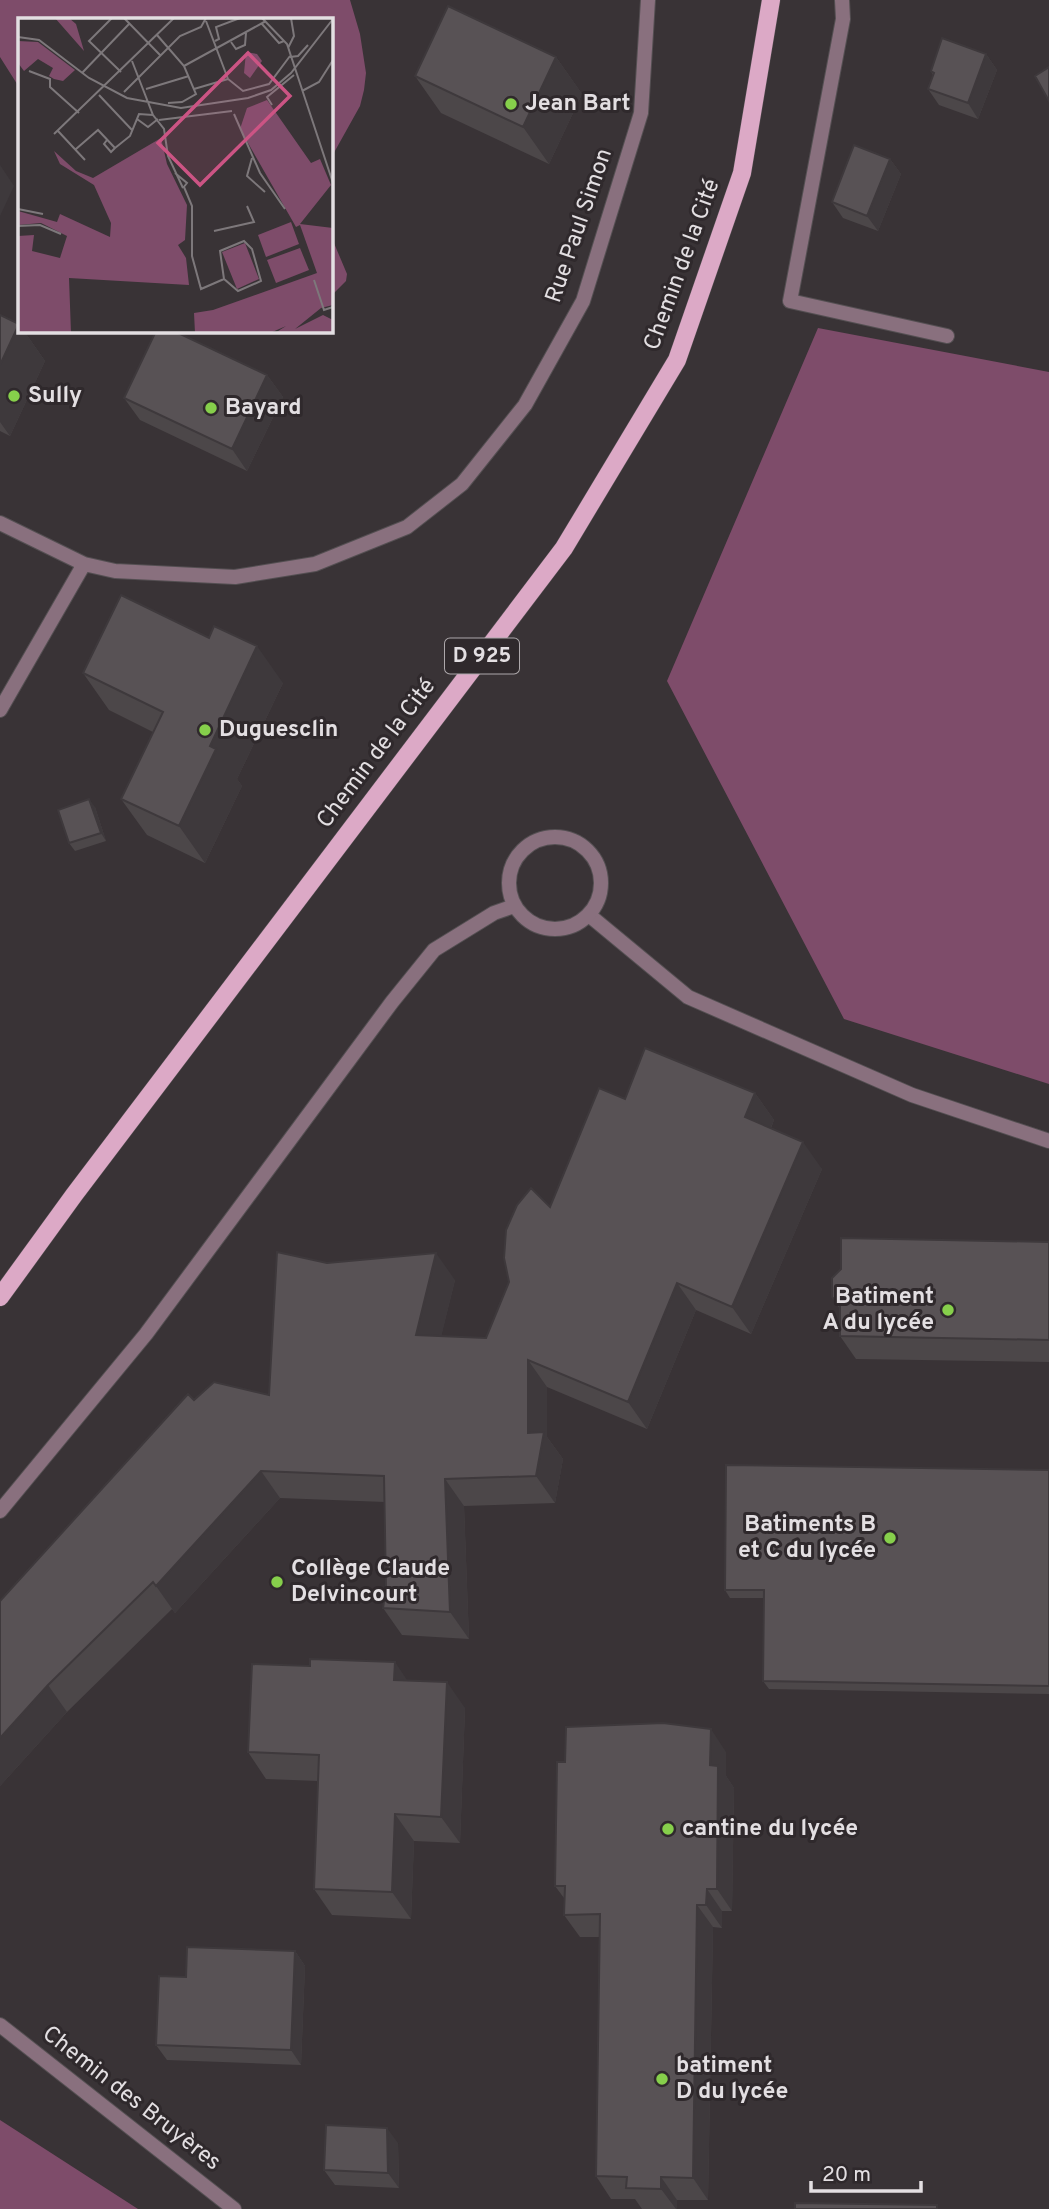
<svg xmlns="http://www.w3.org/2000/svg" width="1049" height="2209" font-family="Overpass,sans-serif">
  <rect width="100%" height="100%" fill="#393336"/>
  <path fill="#7e4c6a" d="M0 0H350L360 34 366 73 364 90 360 106 331 158V19H19V87L0 57Z
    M331 236 347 274 346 281 331 296Z
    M818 328 1049 372V1084L844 1019 667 681Z
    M0 2120 138 2209H0Z"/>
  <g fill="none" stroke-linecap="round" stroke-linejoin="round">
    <defs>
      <path id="service" d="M589 915 688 997 912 1095 1049 1141"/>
      <path id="minor" d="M842 0 843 19 790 301 947 336
        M0 523 84 564 115 571 235 577 315 564 407 527 462 484 525 405 583 301 641 113 648 0
        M0 710 84 564
        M509 883a46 46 0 1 1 92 0a46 46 0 1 1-92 0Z
        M0 1511 146 1334 392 1002 434 950 494 913 514 906
        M0 2025 234 2209"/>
      <path id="primary" d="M0 1297 74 1195 564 548 677 360 742 173 771 0"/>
    </defs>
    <use href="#service" stroke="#544f52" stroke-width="16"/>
    <use href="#minor" stroke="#544f52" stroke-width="16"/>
    <use href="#primary" stroke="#544f52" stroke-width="19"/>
    <use href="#service" stroke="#89707e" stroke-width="14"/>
    <use href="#minor" stroke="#89707e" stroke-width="14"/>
    <use href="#primary" stroke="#dca9c6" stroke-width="18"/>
  </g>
  <path fill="#4c4749" d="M986 54 997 70 978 119 939 105 928 89 933 75 931 71Z
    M556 57 582 94 549 164 441 113 415 76Z
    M890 159 901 174 878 231 843 218 832 202Z
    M0 315 19 331H24L45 361 10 436 0 431Z
    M267 375 283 397 247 471 140 420 124 398Z
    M83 673 283 683 237 779 242 786 205 863 147 835 121 799 153 732 109 710Z
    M95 807 106 841 75 851 69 843Z
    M755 1093 774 1120 771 1128 822 1169 751 1334 696 1310 647 1429 547 1387V1437L563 1459 555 1503 464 1506 469 1639 402 1635 383 1608 386 1589 385 1502 280 1498 175 1613 172 1609 67 1712 0 1786V1601L194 1400 269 1395 327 1263 455 1280 441 1336 486 1338 550 1207 625 1099Z
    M1049 1242V1362L856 1359 840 1336V1309L832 1297Z
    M1049 1470V1694L769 1689 763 1681 764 1598H730L725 1590Z
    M408 1680 465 1708 460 1843 414 1841 411 1919 332 1915 314 1889 318 1781 266 1779 248 1752Z
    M726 1752V1776L734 1788 732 1911H722V1928L713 1927 708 2200H677V2209H642L635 2199H611L596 2176 599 1937H580L564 1915V1898L555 1886 565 1762Z
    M295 1951 305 1966 301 2065 167 2060 156 2045 186 1977Z
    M398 2143 399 2188 335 2185 324 2170Z"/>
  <path fill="#3e393c" d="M986 54 997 70 978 119 968 103Z
    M556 57 582 94 549 164 523 127Z
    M890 159 901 174 878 231 867 216Z
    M0 165 14 186 0 216Z
    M19 325V331H24L45 361 10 436 0 422V365Z
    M267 375 283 397 247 471 232 449Z
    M257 646 283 683 237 779 242 786 205 863 179 826 210 746Z
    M89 799 95 807 106 841 101 833Z
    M755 1093 774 1120 764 1144 745 1117Z
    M803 1142 822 1169 751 1334 732 1307Z
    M436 1253 455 1280 435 1362 416 1335Z
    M677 1283 696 1310 647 1429 628 1402Z
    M528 1360 547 1387V1437L563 1459 555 1503 536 1476 528 1433Z
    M261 1471 280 1498 175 1613 156 1586Z
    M445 1479 464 1506 469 1639 450 1612Z
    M395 1662 413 1689 394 1680Z
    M447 1682 465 1708 460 1843 441 1817Z
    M48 1685 67 1712 0 1786V1738Z
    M711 1729 726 1752V1776L734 1788 732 1911 717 1889 710 1765Z
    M395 1814 414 1841 411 1919 392 1892Z
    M707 1889 722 1911V1928L706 1905Z
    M697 1905 713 1927 708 2200 693 2178Z
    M295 1951 305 1966 301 2065 291 2050Z
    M387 2128 398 2143 399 2188 388 2173Z
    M661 2177 677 2200V2209H676L661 2189Z"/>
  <path fill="#585255" stroke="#3e393c" stroke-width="2" d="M448 6 556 57 523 127 415 76Z
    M942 38 986 54 968 103 928 89 934 73 931 71Z
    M1049 67V101L1035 76Z
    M854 145 890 159 867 216 832 202Z
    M0 315 19 324 0 365Z
    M156 331H174L267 375 232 449 124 398Z
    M121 595 209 638 214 626 257 646 210 746 216 749 179 826 121 799 163 712 83 673Z
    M89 799 101 833 69 843 58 810Z
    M645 1048 755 1093 745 1117 803 1142 732 1307 677 1283 628 1402 528 1360V1433L544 1432 536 1476 445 1479 450 1612 383 1608 386 1589 384 1476 261 1471 156 1586 153 1582 48 1685 0 1738V1601L188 1394 194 1400 214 1382 269 1395 277 1252 327 1263 436 1253 416 1335 486 1338 509 1282 504 1258 506 1230 517 1205 531 1188 550 1207 599 1088 625 1099Z
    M841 1238 1049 1242V1340L840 1336V1306L832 1297V1278L841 1269Z
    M726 1465 1049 1470V1686L763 1681 764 1590H725Z
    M310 1659 395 1662 394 1680 447 1682 441 1817 395 1814 392 1892 314 1889 319 1755 248 1752 252 1664 310 1666Z
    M663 1723 711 1729 710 1765 718 1766 717 1889H707L706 1905H697L693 2178 661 2177V2189L626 2188 627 2177 596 2176 600 1914 564 1915 565 1886H555L557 1762H565L566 1727Z
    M187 1947 295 1951 291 2050 156 2045 159 1976 186 1977Z
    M326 2125 387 2128 388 2173 324 2170Z
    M795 2203 937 2205V2209H795Z"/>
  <g fill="#86cf4b" stroke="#2f292c" stroke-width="2.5">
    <circle cx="511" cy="104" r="7"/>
    <circle cx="14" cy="396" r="7"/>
    <circle cx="211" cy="408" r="7"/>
    <circle cx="205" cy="730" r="7"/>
    <circle cx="948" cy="1310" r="7"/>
    <circle cx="890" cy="1538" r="7"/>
    <circle cx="277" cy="1582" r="7"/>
    <circle cx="668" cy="1829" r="7"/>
    <circle cx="662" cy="2079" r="7"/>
  </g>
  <g text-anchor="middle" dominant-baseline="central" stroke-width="6" stroke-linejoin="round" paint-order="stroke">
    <rect fill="#2f292c" stroke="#ada8ab" stroke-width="2" x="445" y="638.5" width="74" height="35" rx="5"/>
    <g font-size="21" font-weight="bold" fill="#e3dfe2">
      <text x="482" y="656">D 925</text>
    </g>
    <g font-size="23" font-weight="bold" fill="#e3dfe2" stroke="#2f292c" text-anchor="start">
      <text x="525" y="104">Jean Bart</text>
      <text x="28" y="396">Sully</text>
      <text x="225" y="408">Bayard</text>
      <text x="219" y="730">Duguesclin</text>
      <text x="934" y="1297" text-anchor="end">Batiment<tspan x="934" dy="26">A du lycée</tspan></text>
      <text x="876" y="1525" text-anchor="end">Batiments B<tspan x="876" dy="26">et C du lycée</tspan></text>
      <text x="291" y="1569">Collège Claude<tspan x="291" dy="26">Delvincourt</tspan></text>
      <text x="682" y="1829">cantine du lycée</text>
      <text x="676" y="2066">batiment<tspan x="676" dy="26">D du lycée</tspan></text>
    </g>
    <g font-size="23" fill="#e3dfe2" stroke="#2f292c">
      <text transform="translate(580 226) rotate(-71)">Rue Paul Simon</text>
      <text transform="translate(683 265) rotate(-70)">Chemin de la Cité</text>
      <text transform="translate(377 754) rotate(-53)">Chemin de la Cité</text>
      <text transform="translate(131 2099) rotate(38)">Chemin des Bruyères</text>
    </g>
  </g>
  <g transform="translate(18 18)">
    <rect width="315" height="315" fill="#393336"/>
    <path d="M37 0H51L58 6 66 33ZM0 23 20 24 57 52 45 63 36 61 31 58 35 50 20 41 6 53 0 45ZM228 34 239 36 244 43 232 60 226 55ZM249 82 293 145 302 141 313 167 282 206 315 210V287L303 290 277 311 305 297 315 302V315H257L268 308 252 315H177L176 295 195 292 299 255 282 207 278 209 222 111 229 90ZM143 120 149 146 169 187 167 222 160 227 168 240 171 267 51 260 53 315H0V218L16 217 14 233 42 240 49 218 23 205 0 207V193L39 204 42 196 92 219 93 205 76 167 42 146 36 133 58 153 75 160ZM273 204 281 226 248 239 240 217ZM227 225 241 261 219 271 204 234ZM282 230 291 252 258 265 249 242Z" fill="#7e4c6a"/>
    <path fill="none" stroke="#7d787b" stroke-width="2" d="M94 0 71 23 103 54M106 0 143 38M244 0 269 26 315 165M188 3 210 61 225 73 251 66 272 38M244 6 261 25 266 23M139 17 166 48 178 76 164 84 150 85M0 19 21 22 71 60 109 80 163 90 230 80 253 72 273 55 315 1M197 23 201 21 198 9 222 0M213 24 218 31 227 27 228 15M270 30 276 18 273 0M272 39 280 38 290 27M114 43 135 97 146 111 150 138 165 170M166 48 248 3M11 53 32 61V69L61 95M64 55 111 6M128 71 171 58M176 71 210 61M284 73 301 64 315 42M106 74 162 18 183 9 188 0M81 77 114 112M254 87 249 79 276 57M216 96 242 155 267 191M119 101 130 109 140 101M141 102 214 93M40 113 67 142M36 116 156 0M89 122 86 126 93 134 97 130M97 130 112 118 121 96 135 97M58 131 80 112 97 130M234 140 229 158 247 174M157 155 169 165 165 170M166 169 174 188V238L183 271 206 261 220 273 243 263 234 231 226 223 202 233 206 261M0 191 25 196M0 208 22 207 43 216M196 213 236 204 229 188M296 262 306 292 315 289"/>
    <path fill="#cc5484" fill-opacity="0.15" stroke="#cc5484" stroke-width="3.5" d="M230 35 272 78 182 167 140 125Z"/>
    <rect width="315" height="315" fill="none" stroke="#e3dfe2" stroke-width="3.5"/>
  </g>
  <path d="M811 2181v10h110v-10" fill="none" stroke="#e3dfe2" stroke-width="3.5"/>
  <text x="822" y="2181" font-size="21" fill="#e3dfe2" stroke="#2f292c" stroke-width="5" paint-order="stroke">20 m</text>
</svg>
